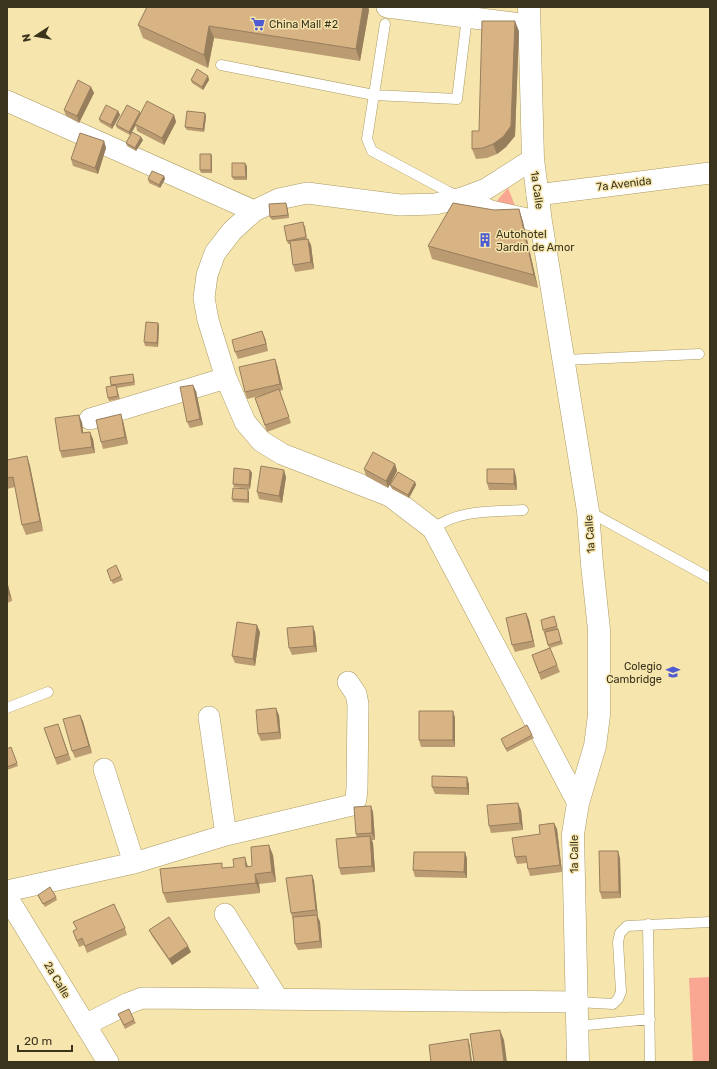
<svg xmlns="http://www.w3.org/2000/svg" width="717" height="1069" font-family="Rubik,sans-serif">
  <rect width="100%" height="100%" fill="#f6e5ad"/>
  <path fill="#f9a793" d="M508 188 516 208 494 204Z
    M710 977V1062H693L689 978Z"/>
  <g fill="none" stroke-linecap="round" stroke-linejoin="round">
    <defs>
      <path id="service" d="M385 24 367 139 372 151 447 191 458 196
        M221 65 374 95 457 99 467 17
        M564 360 699 354
        M588 511 710 578
        M433 529C457 509 494 512 523 510
        M7 708 48 692
        M648 924 650 1062
        M577 1002 613 1004 618 999 621 992 618 942 620 933 627 926 710 922
        M577 1026 650 1019"/>
      <path id="minor" d="M387 7 528 25
        M7 101 254 211
        M533 159 486 189 462 198 435 204 400 205 307 193 279 199 254 211 232 231 215 253 207 275 204 298 208 320 226 378 245 422 261 441 282 454 390 496 433 529 578 803
        M537 195 710 173
        M462 198 491 211 541 222
        M90 419 226 378
        M209 717 226 835
        M104 769 134 863
        M7 891 134 863 226 835 352 805 356 799 357 788 358 704 356 694 348 682
        M7 897 108 1062
        M225 914 278 999
        M85 1025 129 1003 142 998 577 1002"/>
      <path id="secondary" d="M529 7 533 159 541 222 588 511 592 564 599 630V715L595 746 578 803 573 834 578 1062"/>
    </defs>
    <use href="#service" stroke="#ab9b65" stroke-width="11"/>
    <use href="#minor" stroke="#ab9b65" stroke-width="22"/>
    <use href="#secondary" stroke="#ab9b65" stroke-width="23"/>
    <use href="#service" stroke="#fff" stroke-width="10"/>
    <use href="#minor" stroke="#fff" stroke-width="21"/>
    <use href="#secondary" stroke="#fff" stroke-width="22"/>
  </g>
  <path fill="#ba9b72" d="M147 7H368L369 10 360 61 214 38 208 68 143 38 138 25Z
    M519 31 515 136 506 147 497 154 487 158 476 159 472 149Z
    M208 76 209 80 203 90 192 83 191 80Z
    M91 87 94 93 79 123 66 116 64 110Z
    M118 111 120 115 112 129 100 122 99 119Z
    M205 113 206 117 204 132 187 130 185 127Z
    M140 114 174 115 176 122 164 145 137 131 136 125 130 135 117 128 116 125Z
    M143 140 136 151 127 146 126 143Z
    M104 141 106 148 98 174 73 166 71 159Z
    M211 154 212 157V173H201L200 170Z
    M247 166V180H234L232 177Z
    M164 176 165 179 160 188 149 183 148 179Z
    M287 206 289 218 272 220 270 217Z
    M519 209 523 222 538 288 432 259 428 246 494 210Z
    M305 225 307 239H308L311 245 314 269 295 272 293 265 290 244H288L287 241Z
    M158 323 159 326 158 347 145 346 144 342Z
    M265 338 268 351 238 359 235 352Z
    M277 365 283 390 280 391 291 423 267 432 255 398 263 395 247 399 245 392Z
    M134 377 135 385 117 388 120 399 109 401 108 398 111 386V385Z
    M196 391 203 425 190 428 187 422Z
    M123 421 128 444 103 449 101 442Z
    M82 422 83 433 93 439 95 453 62 458 60 451Z
    M27 456 30 466 43 531 26 535 22 525 15 487 7 489V460Z
    M395 464 397 471 388 488 366 476 364 469Z
    M250 470 252 473 250 489 234 487 233 484Z
    M516 476 517 490H489L487 483Z
    M286 477 282 503 259 499 257 492Z
    M415 482 416 485 409 498 392 489 390 485Z
    M249 493V503L233 502 232 499Z
    M107 570 121 576 123 580 113 584Z
    M7 581 12 601 7 603Z
    M526 613 529 620 535 647 515 652 512 645Z
    M554 616 559 632 563 644 550 648 560 672 541 680 532 655 549 648 543 630Z
    M260 632 255 666 235 663 232 656Z
    M315 632 317 652 292 655 289 648Z
    M453 711 455 718V747H421L419 740Z
    M80 715 92 753 75 758 72 751Z
    M279 715 281 739 261 741 258 734Z
    M58 724 71 760 57 765 44 728Z
    M532 735 534 738 507 752 501 739Z
    M11 747 18 766 7 770V749Z
    M469 784V795L435 794 432 787Z
    M371 806 373 812 375 840H372L373 843 375 872 341 875 339 868 357 838 356 834Z
    M521 810 523 830 491 833 489 826Z
    M554 823 557 829 562 872 530 876 528 869 527 863 517 864 515 857 540 834Z
    M465 852 467 859V878L415 877 413 870Z
    M273 855 276 882 259 884 260 893 167 903 163 893 224 868 252 866Z
    M620 858 621 898 602 899 600 892Z
    M312 875 314 881 318 917 320 922 322 948 298 950 295 944 293 920 291 913Z
    M38 895 56 897 57 900 45 907 39 898Z
    M125 928 127 935 87 953 84 945 79 947 73 931Z
    M149 930 191 952 172 965 152 936Z
    M118 1014 134 1020 136 1023 125 1029Z"/>
  <path fill="#977e5d" d="M363 7H368L369 10 360 61 356 49Z
    M515 21 519 31 515 136 506 147 497 154 493 144Z
    M209 26 214 38 208 68 204 55Z
    M208 76 209 80 203 90 202 87Z
    M91 87 94 93 79 123 77 116Z
    M118 111 120 115 112 129 111 125Z
    M140 112 141 116 135 124 136 125 130 135 129 132Z
    M205 113 206 117 204 132 203 129Z
    M174 115 176 122 164 145 162 138Z
    M141 137 143 140 136 151 135 148Z
    M104 141 106 148 98 174 95 168Z
    M211 154 212 157V173L211 170Z
    M245 163 247 166V180L246 177Z
    M164 176 165 179 160 188 159 185Z
    M286 203 287 206 289 218 288 215Z
    M519 209 523 222 538 288 534 275Z
    M308 239 311 245 314 269 311 262Z
    M158 323 159 326 158 347 157 343Z
    M262 331 265 338 268 351 266 344Z
    M275 359 277 365 283 390 280 384Z
    M193 385 196 391 203 425 200 419Z
    M121 414 123 421 128 444 125 437Z
    M79 415 82 422 84 440 82 433Z
    M90 432 93 439 95 453 92 447Z
    M27 456 30 466 43 531 40 521Z
    M395 464 397 471 388 488 386 481Z
    M514 469 516 476 517 490 514 484Z
    M250 470 252 473 250 489 249 485Z
    M284 470 286 477 282 503 279 496Z
    M415 482 416 485 409 498 408 495Z
    M248 489 249 493V503L248 500Z
    M7 581 12 601 9 595 7 585Z
    M526 613 529 620 535 647 533 641Z
    M257 625 260 632 255 666 253 659Z
    M313 626 315 632 317 652 314 646Z
    M276 708 279 715 281 739 279 732Z
    M453 711 455 718V747L453 740Z
    M80 715 83 721 92 753 89 746Z
    M467 777 469 784V795L467 788Z
    M518 803 521 810 523 830 520 823Z
    M371 806 373 812 375 840 372 833Z
    M554 823 557 829 562 872 560 865Z
    M370 836 373 843 375 872 372 866Z
    M269 845 273 855 276 882 272 872Z
    M618 851 620 858 621 898 619 892Z
    M465 852 467 859V878L464 872Z
    M245 857 248 867H246Z
    M255 874 259 884 260 893 256 883Z
    M312 875 314 881 318 917 316 910Z
    M317 915 320 922 322 948 320 941Z
    M188 946 191 952 172 965 169 959Z
    M500 1030 504 1040 507 1062H504Z
    M468 1039 470 1046 472 1062H471Z"/>
  <path fill="#d8b485" stroke="#977e5d" d="M147 7H363L356 49 209 26 204 55 138 25Z
    M482 21H515L511 126 503 137 493 144 483 148 472 149V131H479Z
    M197 69 208 76 202 87 191 80Z
    M78 80 91 87 77 116 64 110Z
    M147 101 174 115 162 138 135 124Z
    M106 105 118 111 111 125 99 119Z
    M127 105 140 112 129 132 116 125Z
    M187 111 205 113 203 129 185 127Z
    M132 132 141 137 135 148 126 143Z
    M80 133 104 141 95 168 71 159Z
    M200 154H211V170H200Z
    M232 163H245L246 177H232Z
    M152 171 164 176 159 185 148 179Z
    M286 203 288 215 270 217 269 204Z
    M453 203 494 210 519 209 534 275 428 246Z
    M303 222 306 237 287 241 284 226Z
    M308 239 311 262 293 265 290 241Z
    M146 322 158 323 157 343 144 342Z
    M262 331 266 344 235 352 232 340Z
    M275 359 280 384 245 392 239 367Z
    M133 374 134 382 111 385 110 377Z
    M116 385 118 396 108 398 106 387Z
    M193 385 200 419 187 422 180 387Z
    M279 389 289 417 265 425 255 398Z
    M121 414 125 437 101 442 96 420Z
    M79 415 82 433 90 432 92 447 60 451 55 418Z
    M373 452 395 464 386 481 364 469Z
    M27 456 40 521 22 525 13 477 7 478V460Z
    M261 466 284 470 279 496 257 492Z
    M234 468 250 470 249 485 233 484Z
    M487 469H514V484L487 483Z
    M398 472 415 482 408 495 390 485Z
    M233 488 248 489V500L232 499Z
    M116 565 121 576 111 581 107 570Z
    M7 585 9 595H7Z
    M526 613 533 641 512 645 506 618Z
    M554 616 557 626 543 630 541 620Z
    M237 622 257 625 253 659 232 656Z
    M313 626 314 646 289 648 287 628Z
    M558 629 561 641 548 645 545 632Z
    M550 648 557 665 539 673 532 655Z
    M276 708 279 732 258 734 256 710Z
    M419 711H453V740H419Z
    M80 715 89 746 72 751 63 719Z
    M58 724 68 754 55 758 44 728Z
    M527 725 532 735 506 749 501 739Z
    M11 747 17 763 7 767V749Z
    M432 776 467 777V788L432 787Z
    M518 803 520 823 489 826 487 805Z
    M371 806 372 833 356 834 354 807Z
    M554 823 560 865 528 869 526 856 515 857 512 838 540 834 539 825Z
    M370 836 372 866 339 868 336 839Z
    M269 845 272 872 255 874 256 883 163 893 160 869 222 863V868L234 867 233 859 245 857 246 867 252 866 251 847Z
    M599 851H618L619 892H600Z
    M414 852H465L464 872 413 870Z
    M312 875 316 910 291 913 286 878Z
    M50 887 56 897 43 904 38 895Z
    M114 904 125 928 85 946 82 938 77 941 73 931 77 929 73 922Z
    M317 915 320 941 295 944 293 917Z
    M169 917 188 946 169 959 149 930Z
    M129 1009 134 1020 124 1025 118 1014Z
    M500 1030 504 1062H474L470 1034Z
    M468 1039 471 1062H431L429 1045Z"/>
  <defs>
    <symbol id="supermarket-bare" viewBox="-9 -9 18 18"><path d="M-6-5.5h2.5l.6 2H6L4.5 2H-2.5L-4.4-4H-6ZM-1.5 3.2a1.3 1.3 0 1 0 .1 0ZM3 3.2a1.3 1.3 0 1 0 .1 0Z" fill="#4e5bd1" stroke="#f6e5ad" stroke-width="2.5" paint-order="stroke"/></symbol>
    <symbol id="building-bare" viewBox="-9 -9 18 18"><path d="M-4-6H4V6H1V3H-1V6H-4ZM-2.5-4.3h1.7v1.8h-1.7ZM.8-4.3h1.7v1.8H.8ZM-2.5-1h1.7V.8h-1.7ZM.8-1h1.7V.8H.8Z" fill="#4e5bd1" stroke="#f6e5ad" stroke-width="2.5" paint-order="stroke"/></symbol>
    <symbol id="school-bare" viewBox="-9 -9 18 18"><path d="M0-5L7-2L0 1L-7-2ZM-4 1L0 2.5L4 1V4Q0 6-4 4Z" fill="#4e5bd1" stroke="#f6e5ad" stroke-width="2.5" paint-order="stroke"/></symbol>
  </defs>
  <g fill-rule="evenodd">
    <use href="#supermarket-bare" x="248" y="14" width="20" height="20"/>
    <use href="#building-bare" x="475" y="230" width="20" height="20"/>
    <use href="#school-bare" x="663" y="662" width="20" height="20"/>
  </g>
  <g text-anchor="middle" dominant-baseline="central" stroke-width="3" stroke-linejoin="round" paint-order="stroke">
    <g font-size="11" fill="#3a341d" stroke="#f6e5ad" text-anchor="start">
      <text x="269" y="24">China Mall #2</text>
      <text x="496" y="234">Autohotel<tspan x="496" dy="13">Jardín de Amor</tspan></text>
      <text x="662" y="666" text-anchor="end">Colegio<tspan x="662" dy="13">Cambridge</tspan></text>
    </g>
    <g font-size="11" fill="#3a341d" stroke="#f6e5ad">
      <text transform="translate(624 184) rotate(-7)">7a Avenida</text>
      <text transform="translate(537 190) rotate(82)">1a Calle</text>
      <text transform="translate(590 534) rotate(-94)">1a Calle</text>
      <text transform="translate(574 854) rotate(-90)">1a Calle</text>
      <text transform="translate(57 980) rotate(59)">2a Calle</text>
    </g>
  </g>
  <rect width="717" height="1069" fill="none" stroke="#3a341d" stroke-width="16"/>
  <g transform="translate(36 36) rotate(258)" stroke="#f6e5ad" stroke-width="3" paint-order="stroke">
  <path d="M0-3L7 15L0 10L-7 15Z" fill="#3a341d"/>
  <text y="-6" font-size="11" font-weight="bold" text-anchor="middle" fill="#3a341d">N</text>
  </g>
  <path d="M18 1045v6h54v-6" fill="none" stroke="#3a341d" stroke-width="2"/>
  <text x="24" y="1045" font-size="12" fill="#3a341d" stroke="#f6e5ad" stroke-width="3" paint-order="stroke">20 m</text>
</svg>
